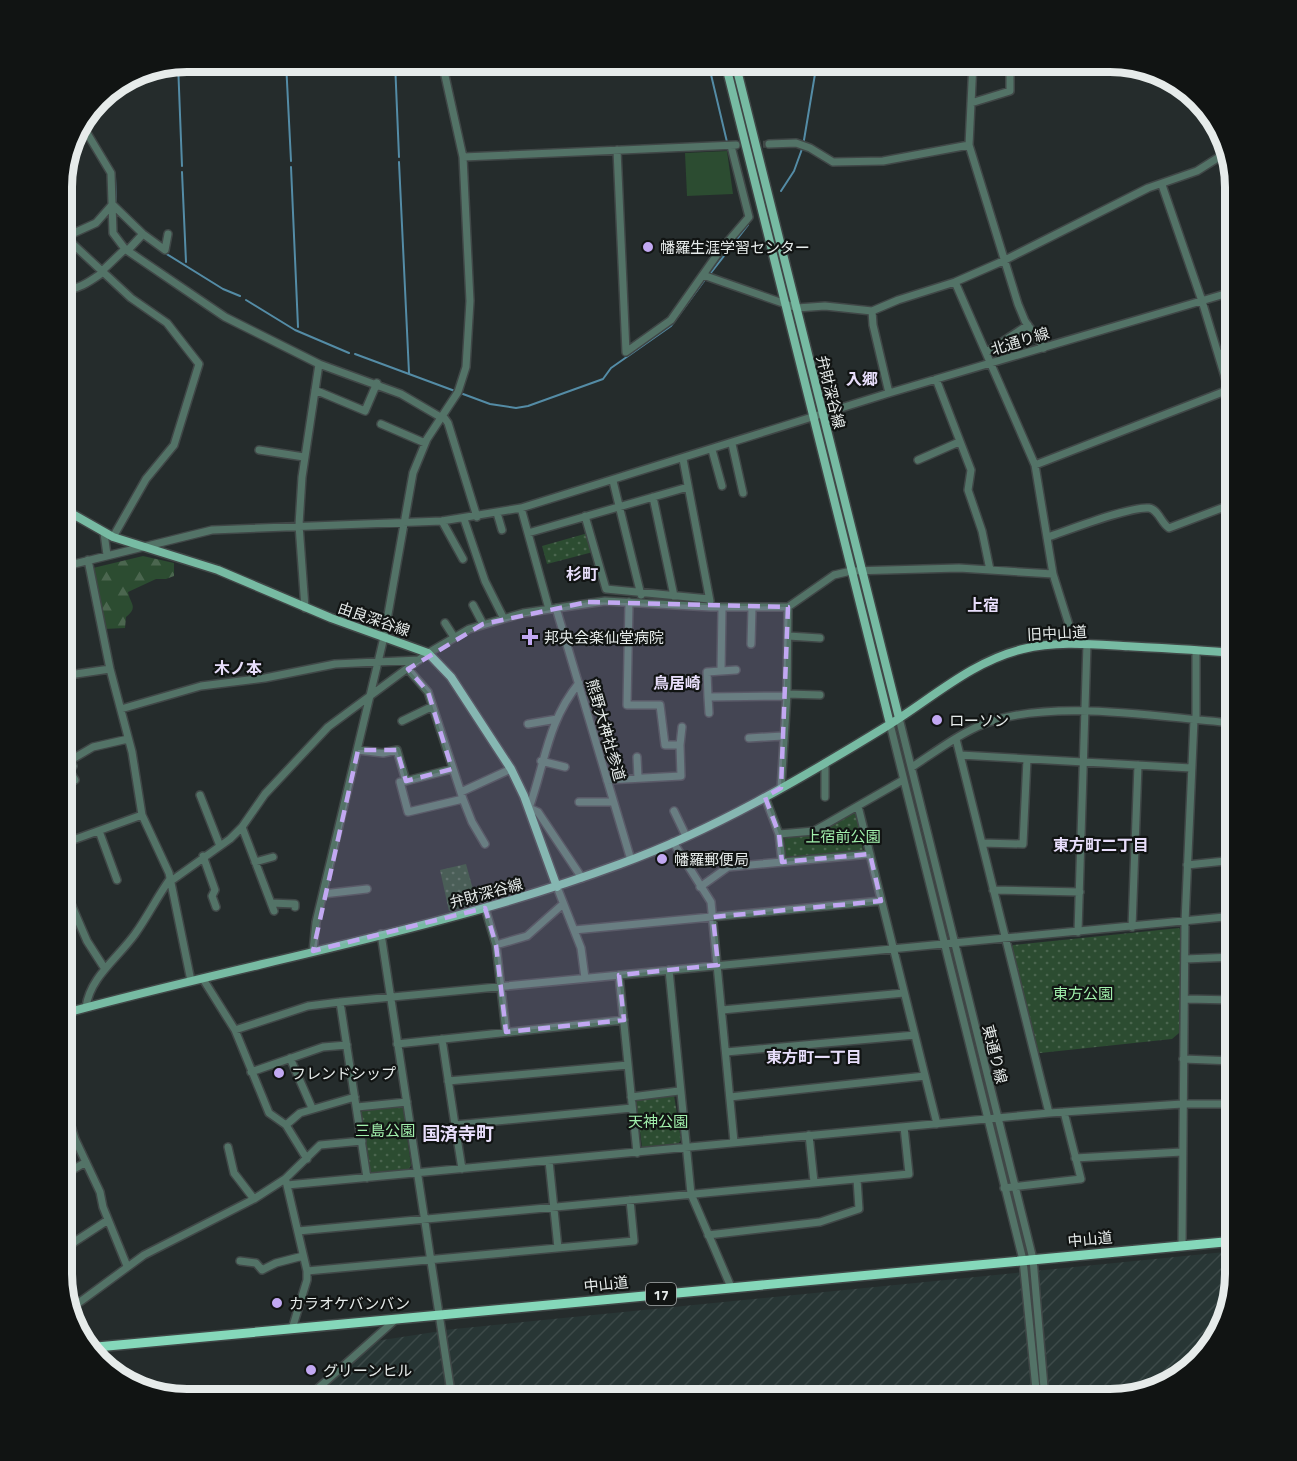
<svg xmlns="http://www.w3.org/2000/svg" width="1297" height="1461" font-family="'Titillium Web','Noto Sans JP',sans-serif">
  <defs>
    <pattern id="industrial-furrows" width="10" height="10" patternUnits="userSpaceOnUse" patternTransform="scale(1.5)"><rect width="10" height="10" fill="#283635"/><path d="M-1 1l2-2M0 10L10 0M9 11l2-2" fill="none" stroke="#3d4a49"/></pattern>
    <pattern id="grass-dots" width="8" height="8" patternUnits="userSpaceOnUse" patternTransform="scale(1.5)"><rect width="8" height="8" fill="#2c4c31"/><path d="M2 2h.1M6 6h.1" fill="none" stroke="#4b664f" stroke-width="1.8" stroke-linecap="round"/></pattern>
    <pattern id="forest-firs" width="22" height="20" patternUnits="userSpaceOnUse" patternTransform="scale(1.5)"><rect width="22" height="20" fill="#2c4c31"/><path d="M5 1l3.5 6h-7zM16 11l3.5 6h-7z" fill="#4b664f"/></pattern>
  </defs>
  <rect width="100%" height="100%" fill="#252c2c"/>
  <path fill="url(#industrial-furrows)" d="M1235 1251V1274L1222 1330 1186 1374 1110 1399H454L444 1330Z
    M441 1331 452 1399H311L376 1341Z"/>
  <path fill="url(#grass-dots)" d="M588 533 593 552 547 564 542 546Z
    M853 811 856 812 863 851 785 857V836L814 833Z
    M466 864 477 904 449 911 440 870Z
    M1179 928 1182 931 1179 1033 1172 1039 1040 1053 1037 1051 1011 948 1013 945Z
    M674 1095 681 1140 678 1144 642 1147 636 1101Z
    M399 1105 403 1108 411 1165 409 1169 372 1173 369 1170 361 1111 363 1109Z"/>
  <path fill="url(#forest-firs)" d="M143 556 174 563V576L166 579H156L128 592C130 604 139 607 126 617L125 628 104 629 93 568Z"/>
  <path fill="#2c4c31" d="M727 151 733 194 687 196 685 153Z"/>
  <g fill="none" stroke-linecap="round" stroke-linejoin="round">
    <path stroke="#548ca6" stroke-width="2" d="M286 62 291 161
      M395 62 399 157
      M708 62 727 142
      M178 63 182 166
      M804 140 817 62
      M399 162 409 373
      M291 167 298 327
      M182 172 186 262
      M115 177 116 204
      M781 191 794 171 802 149
      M165 253 223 289 240 296
      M710 274 748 225
      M246 300 295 330 349 353
      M355 354 490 404 516 408 528 406 603 379 611 368 671 326 704 281"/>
    <path stroke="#424948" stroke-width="7" stroke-dasharray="7 3.5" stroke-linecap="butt" d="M742 145 769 144"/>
    <defs>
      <path id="minor" d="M973 62 969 145 1018 304 1025 321 1044 348
        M971 103 1010 91V62
        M81 123 111 173 113 233 125 249 225 317 319 364 401 394 442 418
        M769 144 796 143 810 148 833 162 883 161 969 145
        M617 150 626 352 671 320 719 252 749 217 731 146
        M463 157 736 145
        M1162 185 1202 301 1235 410
        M112 204 143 234 165 250 168 234
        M62 234 131 298 167 323 199 364 174 445 146 479 113 537
        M65 237 96 223 111 206
        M128 250 143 234
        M101 272 125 249
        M703 275 797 308 825 306 872 311 898 300 955 282 1003 261 1148 188 1197 171 1224 154
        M955 282 1035 465 1053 574 1075 644
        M62 290C78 290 89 282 102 273
        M872 311 873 325 889 393
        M987 352 1028 325
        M1220 354 1235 348
        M936 379 971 470 968 490 982 531 990 570
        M315 390 365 411 377 383
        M443 416 448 423 477 517
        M381 424 425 443
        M732 444 743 493
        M259 450 304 457
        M712 450 722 486
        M683 459 710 601
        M918 460 959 442
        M1035 465 1228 390
        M613 481 641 595
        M653 497 674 596
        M521 508 549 609
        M497 513 502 530
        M585 516 606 589 709 599
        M464 519 485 581 503 617
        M442 521 463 559
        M104 533 107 555
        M528 533 688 487
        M1048 537C1069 530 1130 506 1149 508 1158 509 1161 523 1169 528L1235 503
        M88 560 110 669 132 752 142 815 169 873 191 981
        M62 567 212 530 442 521 521 508 889 393 1235 291
        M473 605 483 624
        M305 608 299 525 302 477 319 364
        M556 608 631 860
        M722 608 721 671 707 672 708 697 787 696
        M445 623 454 637
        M788 636 820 638
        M751 644 752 608
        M1196 650V720
        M408 669 428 692 463 799
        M721 671 736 670
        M62 676 110 669
        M579 683C547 722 545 764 529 808L538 812 582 878
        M787 694 820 695
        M708 697 709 713
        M121 709 201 686 265 678 335 664 419 660
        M899 718 1033 1259 1045 1399
        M402 721 431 707
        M528 724 557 719
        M890 724 1023 1260 1037 1399
        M749 738 783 736
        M956 739 1049 1113
        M680 745 682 727
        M358 750 383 753 397 750 406 781 400 782 408 812 463 799 472 822 485 844
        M960 755 1191 768
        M637 757 638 778
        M541 761 565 767
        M912 767C935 752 960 733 986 723 1056 698 1161 718 1235 723
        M607 780 681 776 680 745H665L660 705H627L629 602
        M406 781 452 769
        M62 785 75 780 68 769 73 766 69 761 93 747 128 739
        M781 788 787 694 788 607
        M461 792 511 769
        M200 795 220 846
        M765 797 779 834 782 862
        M825 797V763
        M579 802H613
        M858 806 937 1124
        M674 811 686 836
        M242 827 274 911
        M99 831 117 880
        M779 834 814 831 903 780
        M673 842 711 902 734 1142
        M982 843 1023 844 1027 759
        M62 844 142 815
        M203 856 215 890 212 896 216 907
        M255 862 273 857
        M1187 865 1235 860
        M171 881 230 839 242 827 265 794 328 727 428 653 469 629 523 613 605 601 711 607H788L834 575 851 571 959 568 1053 574
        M62 883 87 941 105 969
        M557 887 581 948 585 978
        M700 887 728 867 870 854
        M993 890 1080 892
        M323 894 367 889
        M271 903 295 904V907
        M485 908 496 945 506 1032
        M1132 927 1138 765
        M574 930 881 901
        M1078 932 1087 644
        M381 934 452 1399
        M496 945 527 936 563 904
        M313 951 316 922 384 637 413 473 427 439 458 392 466 367 470 301 463 157 442 62
        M1185 959 1235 957
        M669 970 691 1194 731 1287
        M619 975 637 1153
        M203 979 235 1030 269 1113 286 1125 307 1159
        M1185 999 1235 1000
        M340 1002 367 1178
        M86 1007C90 977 118 958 135 934 148 916 157 897 170 879
        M722 1010 904 993
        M235 1030 308 1006 340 1002 1235 916
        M442 1039 455 1125 632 1108
        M397 1044 624 1020
        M726 1052 915 1035
        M290 1058 312 1108
        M1183 1059 1235 1061
        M251 1072 323 1047 347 1045
        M448 1081 628 1065
        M62 1097 75 1139 100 1192 103 1207 127 1266
        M631 1097 679 1091
        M730 1097 925 1076
        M357 1107 407 1102
        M286 1125 300 1113 355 1097
        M455 1125 462 1169
        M809 1135 814 1182
        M228 1147 234 1173 254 1199
        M1075 1158 1182 1152
        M549 1161 558 1248
        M62 1176 86 1162
        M286 1181 307 1271V1280L292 1329
        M287 1185 1049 1113 1182 1104H1235
        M1004 1188 1081 1179 1064 1112
        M298 1231 909 1174 904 1127
        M708 1235 820 1222 859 1209 857 1179
        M1182 1245 1185 922 1194 720
        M62 1250 108 1220
        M240 1261 256 1263 262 1270 276 1263 303 1256
        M307 1271 634 1241 630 1200
        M73 1307 144 1255 254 1199 285 1179 320 1145 362 1141
        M306 1399 395 1320"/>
      <path id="major" d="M725 62 890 724
        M735 62 899 718
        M62 508 113 537 218 570 331 618 428 653 451 677 511 769 524 796 557 887
        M62 1014C247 963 439 931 620 864 714 830 802 778 887 726 931 699 972 661 1023 649 1055 641 1090 644 1123 646 1160 648 1198 650 1235 653"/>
      <path id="highway" d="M86 1348 1235 1241"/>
    </defs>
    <use href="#minor" stroke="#404747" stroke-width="10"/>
    <use href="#major" stroke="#404747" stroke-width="11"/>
    <use href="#highway" stroke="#404747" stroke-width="12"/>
    <use href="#minor" stroke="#537367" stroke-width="7"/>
    <use href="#major" stroke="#77bba3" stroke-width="8"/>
    <use href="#highway" stroke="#85d8ba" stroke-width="9"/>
  </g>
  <path fill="#c2a8f2" fill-opacity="0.2" stroke="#c2a8f2" stroke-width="4.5" stroke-dasharray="12 8" stroke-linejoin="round" d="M588 602 788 607 781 788 765 797 779 834 782 862 870 854 881 901 713 917 718 965 619 975 624 1020 506 1032 496 945 485 908 313 951 358 750H397L406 781 452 769 428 692 408 669 483 624Z"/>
  <g fill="#c2a8f2" stroke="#111413" stroke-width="2">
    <circle cx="648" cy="247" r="6"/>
    <path d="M527 628h6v6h6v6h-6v6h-6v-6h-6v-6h6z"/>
    <circle cx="937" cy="720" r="6"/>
    <circle cx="662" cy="859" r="6"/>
    <circle cx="279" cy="1073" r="6"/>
    <circle cx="277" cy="1303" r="6"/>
    <circle cx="311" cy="1370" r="6"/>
  </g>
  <g text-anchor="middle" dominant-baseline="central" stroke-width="4.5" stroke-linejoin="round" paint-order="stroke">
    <rect fill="#111413" stroke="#a6aaaa" stroke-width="1.5" x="646" y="1283" width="30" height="22" rx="4.5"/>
    <g font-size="14" font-weight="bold" fill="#e6ebea">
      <text x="661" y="1294">17</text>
    </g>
    <g font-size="15" fill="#e6ebea" stroke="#111413" text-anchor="start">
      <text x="660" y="247">幡羅生涯学習センター</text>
      <text x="544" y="637">邦央会楽仙堂病院</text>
      <text x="949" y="720">ローソン</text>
      <text x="674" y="859">幡羅郵便局</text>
      <text x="291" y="1073">フレンドシップ</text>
      <text x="289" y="1303">カラオケバンバン</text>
      <text x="323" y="1370">グリーンヒル</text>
    </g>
    <g font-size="15" fill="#e6ebea" stroke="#111413">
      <text transform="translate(1020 341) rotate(-17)">北通り線</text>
      <text transform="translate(831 392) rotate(76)">弁財深谷線</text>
      <text transform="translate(374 619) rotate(19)">由良深谷線</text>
      <text transform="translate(1057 633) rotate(-3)">旧中山道</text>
      <text transform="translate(606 730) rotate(74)">熊野大神社参道</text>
      <text transform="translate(486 893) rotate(-15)">弁財深谷線</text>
      <text transform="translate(995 1054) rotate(76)">東通り線</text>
      <text transform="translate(1090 1239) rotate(-5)">中山道</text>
      <text transform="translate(606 1284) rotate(-6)">中山道</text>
    </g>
    <g font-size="15" fill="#a1f0ac" stroke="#111413">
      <text x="843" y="836">上宿前公園</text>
      <text x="1083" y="993">東方公園</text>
      <text x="658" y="1121">天神公園</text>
      <text x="385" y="1130">三島公園</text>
    </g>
    <g font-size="16" font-weight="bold" fill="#e8defb" stroke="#111413">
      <text x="862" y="379">入郷</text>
      <text x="582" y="574">杉町</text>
      <text x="983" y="605">上宿</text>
      <text x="238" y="668">木ノ本</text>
      <text x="677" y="683">鳥居崎</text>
      <text x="1101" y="845">東方町二丁目</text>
      <text x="814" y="1057">東方町一丁目</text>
    </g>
    <g font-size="18" font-weight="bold" fill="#e8defb" stroke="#111413">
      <text x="458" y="1133">国済寺町</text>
    </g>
  </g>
  <path d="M0 0H1297V1461H0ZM187 72H1110A115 115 0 0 1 1225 187V1274A115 115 0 0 1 1110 1389H187A115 115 0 0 1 72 1274V187A115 115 0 0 1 187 72Z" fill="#111413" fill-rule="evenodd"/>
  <path fill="none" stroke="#e6ebea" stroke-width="8" d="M187 72H1110A115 115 0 0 1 1225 187V1274A115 115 0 0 1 1110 1389H187A115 115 0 0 1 72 1274V187A115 115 0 0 1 187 72Z"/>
</svg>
